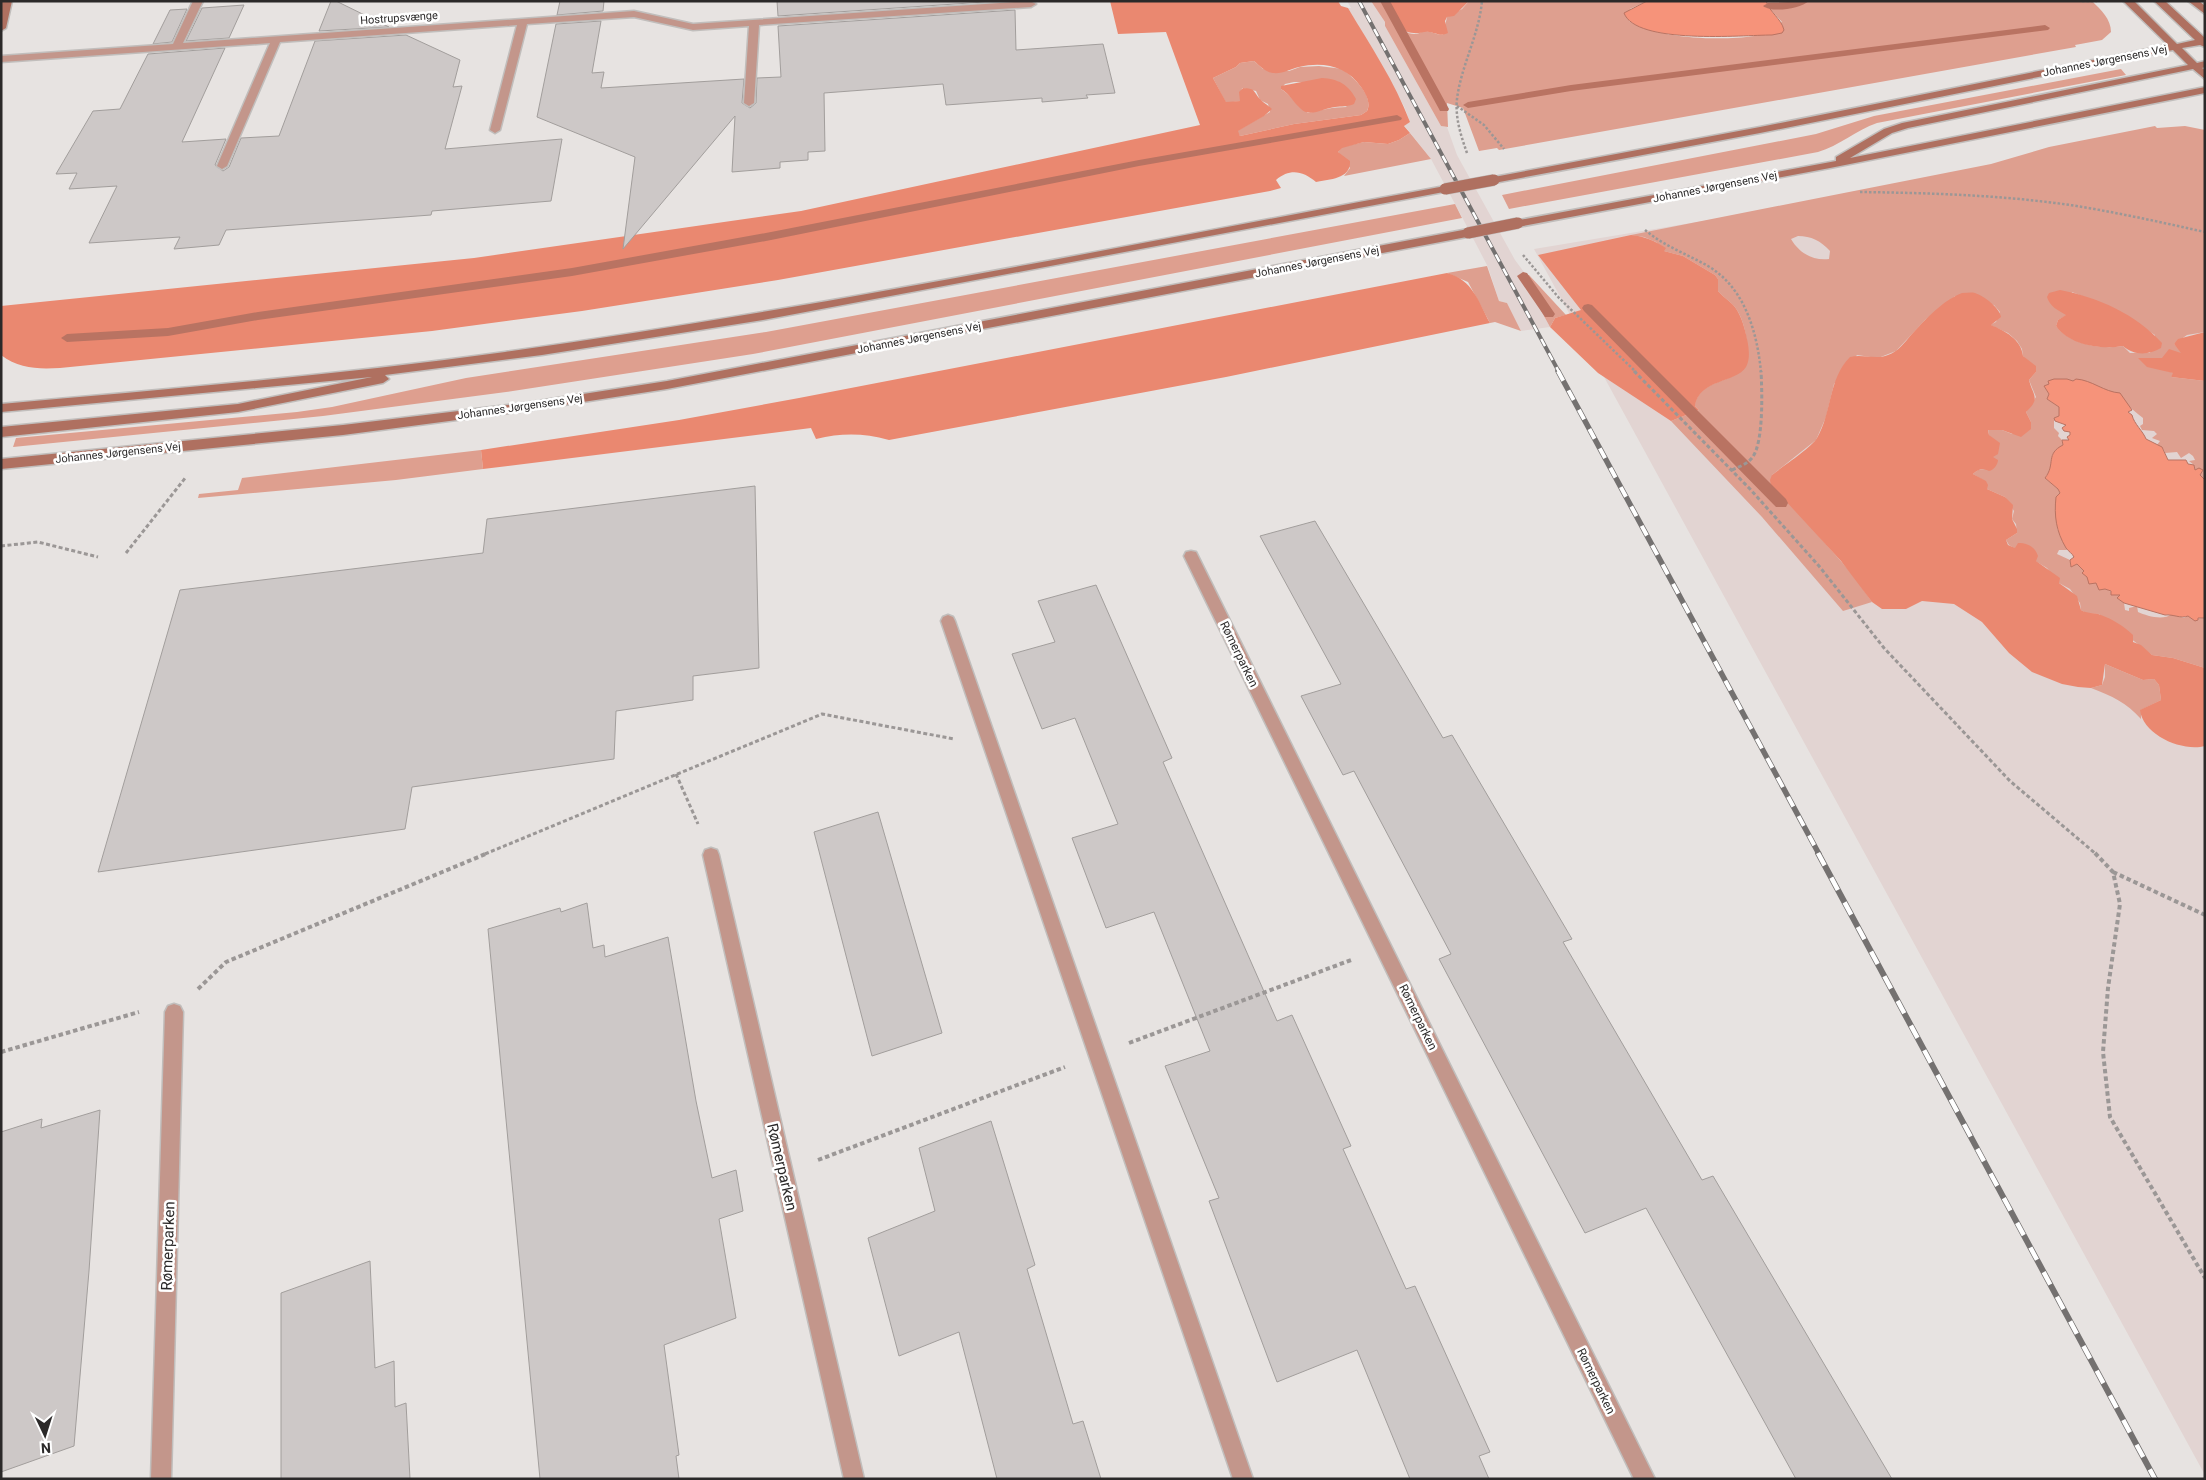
<svg xmlns="http://www.w3.org/2000/svg" width="2206" height="1480" font-family="Roboto,sans-serif">
  <rect width="100%" height="100%" fill="#e7e3e1"/>
  <path fill="#e2d4d2" d="M1347 1H1371L1385 22V26L1441 126 1447 127 1457 155 1515 260 1527 276 1522 277 1550 327 1521 331 1507 303 1499 301 1488 267 1462 217 1431 159 1404 125 1410 122 1404 106 1348 8H1351Z
    M2205 138V1475L1534 249Z"/>
  <path fill="#de9f8f" fill-rule="evenodd" d="M1371 1H1383C1387 14 1400 35 1416 34 1419 34 1421 31 1424 31 1431 31 1437 35 1443 35L1447 17 1462 9 1469 1H1647L1630 9 1629 21C1657 39 1721 41 1754 36 1763 34 1774 26 1782 22L1768 7 1766 1H2092C2101 10 2111 19 2111 32L2102 40 2075 45 2076 47 1499 150 1497 148 1479 151 1463 108 1447 103 1448 127 1441 126 1385 26V22Z
    M1254 61 1263 69 1289 71 1300 67 1319 66 1343 69C1354 79 1374 95 1367 111L1361 115 1294 124 1240 136 1237 131 1270 112 1268 104 1260 100 1256 91 1242 88 1240 101 1226 103 1213 78 1236 67 1240 63ZM1294 82H1307L1347 107C1333 107 1321 110 1308 113 1297 106 1292 96 1281 89L1285 84Z
    M2121 69 2126 75 1877 123C1856 130 1839 146 1818 152L1509 209 1502 195 1816 134 1874 116Z
    M2155 126 2157 128 2185 126 2205 130V332L2187 335 2174 344 2182 353 2163 358H2139C2155 370 2156 367 2174 373L2171 377 2205 381V480L2195 470 2194 465 2189 461 2195 460 2193 456 2189 453 2181 458 2177 452 2165 453 2164 450 2157 445 2160 441 2152 438 2157 434 2154 431 2142 430 2140 426 2143 424V418C2117 397 2100 378 2063 382 2057 383 2050 383 2044 386L2049 394 2047 399 2059 407V416L2054 418V428L2059 433 2058 436 2062 440 2063 445 2052 455V467L2045 478 2058 489 2060 494 2057 528 2067 550H2059L2057 554 2070 560 2071 566 2077 564 2096 582 2111 592V595H2121L2117 598 2124 603 2125 610 2129 611V608L2137 606 2138 612C2147 616 2163 621 2172 614L2184 618 2188 616 2193 619 2205 618V668L2173 658 2152 655 2099 614 2086 613 2081 610 2080 603 2070 589 2059 583 2047 568 2009 545 2006 540 2017 533 2016 524 2012 519 2014 511 2005 497 1987 489 1986 482 1973 474 1978 470 1985 469 1993 457 1988 429 2002 430 2012 434 2031 422 2026 412 2036 397 2029 380 2036 372 2023 356 2022 349 2017 341 2008 333 1990 325 1996 322 2000 312 1994 305 1955 296 1925 320 1896 351 1878 358 1857 355 1834 384 1826 417 1816 440 1772 475 1817 534 1853 575 1872 602 1843 611 1762 517 1671 421 1699 410 1695 406C1700 371 1754 390 1747 344 1746 332 1743 320 1737 310 1733 303 1724 298 1718 291V279L1715 275 1683 256 1664 251 1656 242 1644 237 1631 235 1991 164 2049 147ZM1798 236C1811 236 1821 241 1830 251L1829 259C1813 261 1799 253 1791 239ZM2072 292 2115 309 2155 335 2150 353H2130L2123 346C2102 350 2069 344 2056 326L2058 320 2067 315Z
    M1410 133 1431 159 1344 176 1350 168 1338 152 1342 147 1364 142 1388 144 1399 140Z
    M1455 204 1462 218 753 354 506 392 323 416 13 447 16 438 297 412 332 407 466 378 766 332Z
    M1487 266 1499 301 1507 303 1521 331 1495 322 1490 323 1468 282 1447 273Z
    M1529 275 1566 315 1555 318 1550 327 1522 276Z
    M481 450 483 469 396 480 198 498 199 494 238 490 242 478Z
    M2105 664 2143 680 2154 679 2159 685 2161 700 2141 710V719C2127 703 2112 696 2091 688L2102 685 2105 677Z"/>
  <path fill="#ea8870" fill-rule="evenodd" d="M1110 1H1338L1341 6 1348 8C1370 45 1395 82 1410 122L1404 126 1410 133 1399 140 1388 144 1364 142 1342 148 1338 152 1350 161C1351 179 1330 179 1316 182 1303 171 1290 168 1276 180L1281 188 1270 191 778 280 582 311 432 331 60 368C38 369 19 369 1 355V306L474 258 801 211 1200 125 1166 32 1118 34ZM1254 61C1260 66 1265 72 1273 73 1283 74 1290 69 1299 67 1323 61 1347 66 1361 87 1366 94 1371 103 1367 111L1361 115 1294 124 1240 136 1238 131 1264 116 1272 109C1268 105 1262 102 1259 98 1252 89 1255 89 1243 88L1239 92 1240 101 1226 102 1213 78 1236 67 1240 63Z
    M1383 1H1469L1454 16 1447 17 1445 21 1448 33C1440 37 1437 33 1429 32 1424 31 1419 34 1414 33 1399 33 1386 14 1383 1Z
    M1322 78C1338 79 1348 84 1356 99L1354 104C1347 107 1342 106 1335 107 1324 108 1310 118 1301 109 1293 102 1290 94 1281 89V86Z
    M1631 235C1644 236 1655 241 1666 248L1664 251 1683 256 1715 275 1718 279V291C1724 298 1733 303 1737 310 1743 320 1746 333 1748 344 1749 351 1750 360 1746 367 1736 383 1699 379 1695 406L1699 410 1671 421 1598 373 1550 327 1555 318 1581 310 1538 255Z
    M1447 273C1473 280 1478 301 1490 323L1226 377 889 440C863 433 842 433 816 439L811 428 483 469 481 450 679 420 799 398Z
    M2060 290C2097 297 2136 314 2162 343L2161 348C2149 355 2134 356 2123 346 2101 350 2069 345 2056 326L2058 320 2066 315C2058 310 2050 307 2047 297L2049 293Z
    M1962 293C1966 293 1971 292 1975 293 1984 296 2000 308 2001 317L1991 325C2005 331 2021 339 2023 356L2036 366V372L2029 380C2033 396 2041 398 2026 412L2031 422V429L2021 437 2002 430H1988L1989 435 2000 443 1998 454 1993 457 1998 460C1998 464 1994 470 1989 471 1983 468 1978 469 1973 474L1986 481 1988 485 1987 489 2005 497 2013 505 2012 519 2017 529V533L2006 540 2008 545 2015 548 2018 543C2028 543 2035 547 2038 556L2036 561 2060 578 2059 583 2077 596 2081 610C2087 614 2094 612 2101 615 2112 619 2124 626 2133 635V642L2141 645 2152 655 2173 658 2205 668V746C2182 752 2143 735 2140 710L2161 700 2159 685 2154 679 2143 680 2105 664 2102 685 2091 688 2078 687 2062 684 2032 672 2009 653 1982 622 1954 604 1922 601 1906 609H1882L1872 602 1841 561 1771 485 1770 480 1772 475C1783 466 1811 448 1817 438 1832 413 1828 379 1850 357 1863 354 1876 360 1888 355 1898 352 1905 342 1911 335 1925 320 1943 300 1962 293Z
    M2205 332V381L2171 377 2173 373 2147 367 2138 358H2162L2169 349 2181 353 2174 344 2178 339Z"/>
  <path fill="#f6937a" stroke="#b97362" d="M1647 1H1766C1770 13 1781 18 1784 30L1782 33 1772 35C1743 35 1636 45 1624 13Z
    M2054 379H2067L2073 381 2076 379C2092 380 2104 392 2120 393L2132 410 2128 412 2132 415C2134 424 2143 431 2146 439L2162 447 2168 460H2186L2188 464 2194 465 2195 470 2199 468 2203 470 2200 475 2205 480V618H2198V620L2195 621 2188 616C2181 619 2173 614 2165 615L2124 603 2117 598 2120 595H2111V591L2105 589 2099 590 2096 583 2089 584 2087 577 2082 573 2084 571 2077 564 2071 567 2070 560 2074 557C2072 553 2069 552 2066 548 2056 531 2054 516 2056 497L2060 493 2058 489 2045 478C2056 464 2045 454 2063 445L2062 440H2069L2067 437 2070 435V432L2064 431 2062 428 2066 425 2055 421 2054 418 2059 416V407L2047 399 2049 394 2044 386 2049 384 2048 381Z"/>
  <g fill="none" stroke-linecap="round" stroke-linejoin="round">
    <path fill="#b97362" fill-rule="evenodd" d="M1380 1H1390L1449 109 1448 111H1440L1439 109Z
      M1809 1C1800 9 1772 13 1763 6L1768 3Z
      M2045 25 2050 28 2048 30 1571 91 1468 108 1463 105 1468 102 1571 85Z
      M1397 115 1402 118 1401 120 1139 166 771 240 572 276 258 320 168 336 67 342 61 338 67 334 168 328 258 312 572 268 771 232 1139 160Z
      M1523 272 1527 273 1553 311 1555 314 1553 317H1545L1519 279 1517 276Z
      M1588 304 1592 305 1786 499 1788 503 1786 507H1776L1584 311 1582 308 1584 305Z"/>
  </g>
  <path fill="#cdc8c7" stroke="#a29e9c" d="M331 1H336L389 27 319 31Z
    M560 1H604L603 11 557 15Z
    M777 1H999L778 16Z
    M244 5 229 38 186 41 202 8Z
    M187 9 172 42 153 44 170 10Z
    M1015 10 1016 50 1103 44 1115 93 1086 95 1088 98 1042 102V98L946 105 943 84 824 93 825 151 808 152V160L780 162V168L732 172 735 116 623 249 635 157 537 117 556 24 601 21 592 73 604 72 601 88 744 79 742 103 750 108 756 103 757 78 781 77 778 26Z
    M406 35 460 60 453 87 462 86 445 149 562 139 551 201 432 211 431 215 226 230 219 245 174 249 180 237 89 243 117 186 69 189 77 173 56 174 93 111 120 109 148 54 225 48 182 142 226 139 215 165 223 171 229 167 241 138 279 136 315 41Z
    M755 486 759 668 693 676V700L616 711 614 759 412 787 405 829 98 872 180 590 483 553 487 519Z
    M1315 521 1443 738 1452 735 1572 939 1563 942 1702 1180 1713 1176 1892 1479H1796L1646 1208 1585 1233 1439 959 1451 954 1354 771 1343 775 1301 696 1341 684 1260 536Z
    M1096 585 1172 758 1163 762 1277 1021 1292 1015 1351 1146 1343 1149 1406 1289 1415 1286 1490 1452 1479 1456 1489 1479H1410L1357 1350 1277 1382 1209 1201 1219 1198 1165 1066 1210 1051 1154 912 1106 928 1072 838 1118 824 1075 718 1042 729 1012 654 1055 642 1038 601Z
    M878 812 942 1033 872 1056 814 832Z
    M587 903 593 948 604 945 605 957 668 937 696 1101 712 1178 736 1170 743 1211 719 1219 736 1318 664 1345 679 1455 676 1456 679 1479H540L488 929 560 908 561 912Z
    M100 1110 89 1271 74 1446 1 1472V1132L42 1119 41 1128Z
    M991 1121 1035 1265 1027 1269 1073 1424 1083 1421 1101 1479H997L959 1332 899 1356 868 1238 935 1211 919 1148Z
    M370 1261 375 1368 394 1361 395 1407 406 1403 410 1479H281V1293Z"/>
  <g fill="none" stroke-linecap="round" stroke-linejoin="round">
    <defs>
      <path id="street" d="M193 1H203L183 43 634 11 693 24 1030 1 1036 4 1031 7 759 25 754 103 749 106 744 103 749 26 693 30 634 17 527 24 500 130 495 133 490 130 517 25 280 42 227 166 222 169 217 166 270 43 1 62V56L173 44Z
        M1191 551 1196 552 1198 556 1655 1479H1634L1184 556 1186 552Z
        M948 615 953 617 955 621 1253 1479H1233L941 621 943 617Z
        M711 848 717 850 719 855 864 1479H844L703 855 705 850Z
        M174 1004 180 1006 183 1012 171 1479H151L165 1012 168 1006Z"/>
      <path id="secondary" d="M2 1H12L6 28 1 31Z
        M2123 1H2134L2177 44 2195 40 2154 1H2165L2205 38V47L2200 45 2182 48 2197 63 2205 61V67L2202 68 2205 70V79L2193 69 1908 128 1892 133 1850 158 2205 87V93L1830 168 1518 227 1514 225 1512 223 1514 221 1836 161V157L1884 129 1902 123 2188 65 2173 50 1760 133 1494 183 1489 180 1494 177 1760 127 2168 45Z
        M2188 1H2199L2205 6V14Z
        M1445 186 1449 187 1450 189 1449 191 763 320 542 355 385 375 389 379 383 383 238 412 1 437V427L238 404 372 377 1 412V404C169 389 338 375 505 352 820 308 1132 244 1445 186Z
        M1468 229 1472 230 1474 233 1472 236 667 389 525 411 343 435 1 469V459L343 425 525 403 667 381Z"/>
    </defs>
    <use href="#street" stroke="#c1bebc" stroke-width="3"/>
    <use href="#secondary" stroke="#c1bebc" stroke-width="3"/>
    <path stroke="#9b9796" stroke-width="2.5" stroke-dasharray="2.5 2" stroke-linecap="butt" d="M2082 1H2097
      M1457 106 1484 125 1504 149
      M1467 153C1461 136 1455 118 1457 99 1461 66 1479 35 1482 1
      M1860 192C1930 193 2001 195 2070 205 2115 212 2160 222 2205 232
      M1645 230C1664 246 1687 254 1708 266 1745 288 1757 332 1761 372
      M1523 255 1559 298 1636 372"/>
    <path stroke="#9b9796" stroke-width="3" stroke-dasharray="4 2.5" stroke-linecap="butt" d="M1634 371 1750 489 1819 566 1884 648 2010 781 2096 854
      M1732 470C1739 467 1747 464 1752 458 1764 443 1762 390 1761 371
      M1 546 38 542 98 557
      M126 553 186 477
      M676 774 698 824
      M485 854 822 714 954 739"/>
    <path stroke="#9b9796" stroke-width="4" stroke-dasharray="4.5 3" stroke-linecap="butt" d="M2095 853 2113 872 2120 904 2108 988 2103 1052 2110 1117 2205 1278
      M2113 872 2205 915
      M198 989 226 962 488 853
      M1129 1043 1351 960
      M1 1052 139 1012
      M818 1160 1065 1067"/>
    <use href="#street" fill="#c3968b" fill-rule="evenodd"/>
    <use href="#secondary" fill="#af7060" fill-rule="evenodd"/>
    <defs>
      <path id="rail-far2" d="M1359 1 1559 372"/>
      <path id="rail-far1" d="M1558 371 1819 854"/>
      <path id="rail" d="M1818 853 2155 1479"/>
    </defs>
    <use href="#rail-far2" stroke="#747170" stroke-width="4"/>
    <use href="#rail-far1" stroke="#747170" stroke-width="5.5"/>
    <use href="#rail" stroke="#747170" stroke-width="6"/>
    <use href="#rail-far2" stroke="#fff" stroke-width="2.5" stroke-dasharray="8" stroke-linecap="butt"/>
    <use href="#rail-far1" stroke="#fff" stroke-width="4" stroke-dasharray="11" stroke-linecap="butt"/>
    <use href="#rail" stroke="#fff" stroke-width="4.5" stroke-dasharray="14" stroke-linecap="butt"/>
    <defs>
      <path id="secondary-bridge" d="M1445 189 1494 180
        M1468 233 1518 223"/>
    </defs>
    <use href="#secondary-bridge" stroke="#c1bebc" stroke-width="12" stroke-linecap="butt"/>
    <use href="#secondary-bridge" stroke="#af7060" stroke-width="11"/>
  </g>
  <g text-anchor="middle" dominant-baseline="central" stroke-width="5" stroke-linejoin="round" paint-order="stroke">
    <g font-size="11" fill="#2b2929" stroke="#fff">
      <text transform="translate(399 18) rotate(-4)">Hostrupsvænge</text>
      <text transform="translate(2105 61) rotate(-11)">Johannes Jørgensens Vej</text>
      <text transform="translate(1715 187) rotate(-11)">Johannes Jørgensens Vej</text>
      <text transform="translate(1317 262) rotate(-11)">Johannes Jørgensens Vej</text>
      <text transform="translate(919 338) rotate(-11)">Johannes Jørgensens Vej</text>
      <text transform="translate(520 407) rotate(-8)">Johannes Jørgensens Vej</text>
      <text transform="translate(118 453) rotate(-6)">Johannes Jørgensens Vej</text>
    </g>
    <g font-size="12" fill="#2b2929" stroke="#fff">
      <text transform="translate(1239 654) rotate(64)">Rømerparken</text>
      <text transform="translate(1418 1017) rotate(64)">Rømerparken</text>
      <text transform="translate(1596 1381) rotate(64)">Rømerparken</text>
    </g>
    <g font-size="15" fill="#2b2929" stroke="#fff">
      <text transform="translate(782 1167) rotate(77)">Rømerparken</text>
      <text transform="translate(168 1246) rotate(-88)">Rømerparken</text>
    </g>
  </g>
  <rect width="2206" height="1480" fill="none" stroke="#2b2929" stroke-width="5"/>
  <g transform="translate(45 1435) rotate(176)" stroke="#ffffff" stroke-width="4" paint-order="stroke">
  <path d="M0-4L9 19L0 12L-9 19Z" fill="#2b2929"/>
  <text y="-8" font-size="14" font-weight="bold" text-anchor="middle" fill="#2b2929">N</text>
  </g>
</svg>
